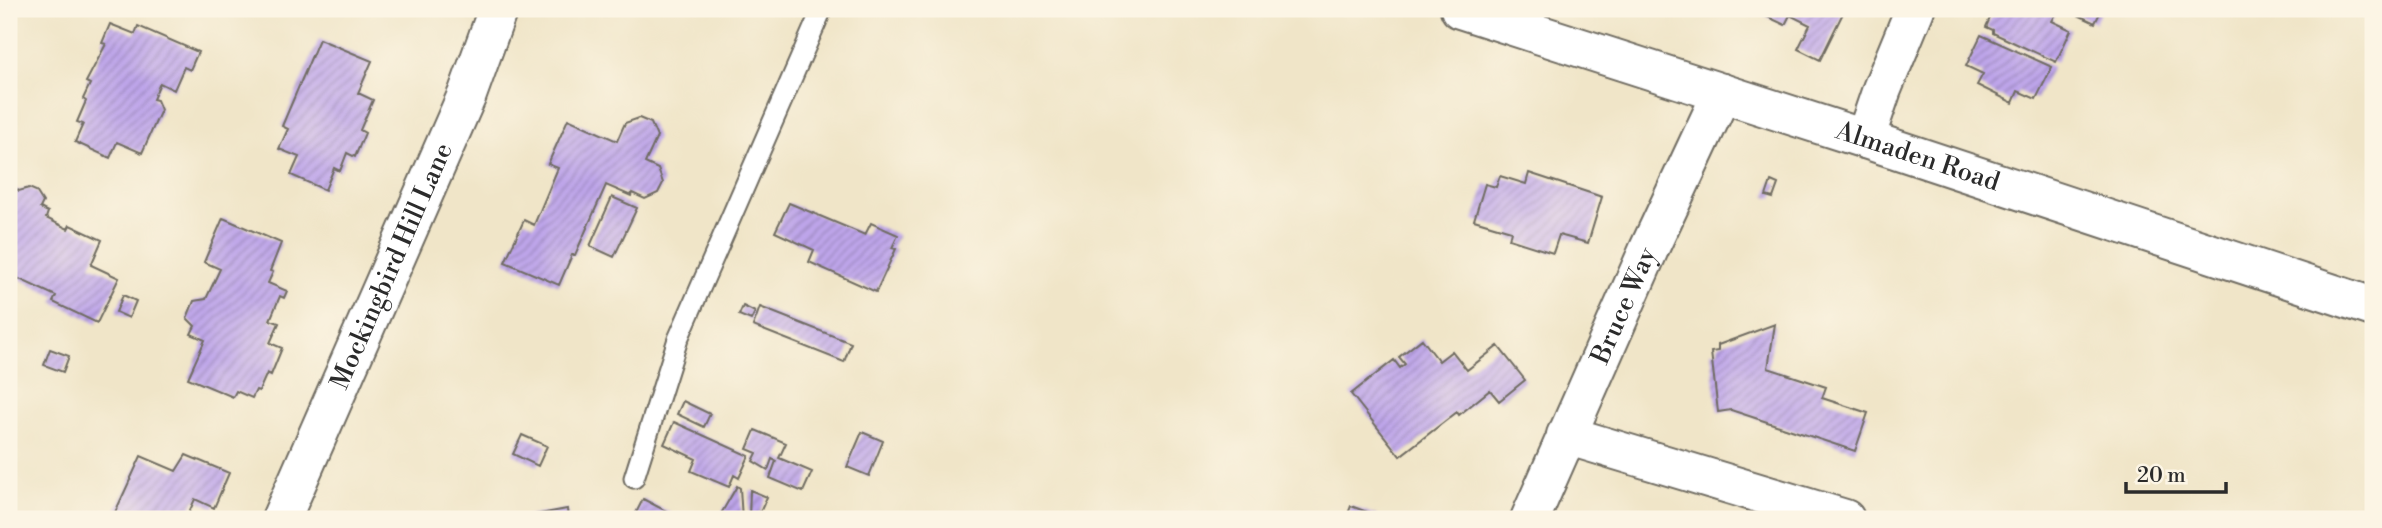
<svg xmlns="http://www.w3.org/2000/svg" width="2382" height="528" font-family="'Libre Bodoni',serif">
  <defs>
    <pattern id="building-hatch" width="6" height="6" patternUnits="userSpaceOnUse" patternTransform="scale(1.75)"><rect width="6" height="6" fill="#bea5ea"/><path d="M-1 1l2-2M0 6l6-6M5 7l2-2" fill="none" stroke="#9b87be"/></pattern>
  </defs>
  <rect width="100%" height="100%" fill="#fcf5e5"/>
  <filter id="ink" filterUnits="userSpaceOnUse"><feTurbulence type="fractalNoise" baseFrequency=".0143" numOctaves="2"/><feDisplacementMap in="SourceGraphic" scale="14" xChannelSelector="R" yChannelSelector="G"/><feConvolveMatrix kernelMatrix="1 2 1 2 8 2 1 2 1" color-interpolation-filters="sRGB"/></filter>
  <filter id="wash" filterUnits="userSpaceOnUse"><feTurbulence type="fractalNoise" baseFrequency=".00686" numOctaves="4" result="noise"/><feDisplacementMap in="SourceGraphic" scale="28" xChannelSelector="R" yChannelSelector="G"/><feGaussianBlur stdDeviation="1.57" result="paint"/><feColorMatrix in="noise" values="0 0 0 0 0 0 0 0 0 0 0 0 0 0 0 0 0 1.4 0 .05"/><feComposite in="paint" operator="in"/></filter>
  <g filter="url(#wash)">
    <rect width="100%" height="100%" fill="#f0e5c8"/>
    <g id="blocks">
      <path fill="url(#building-hatch)" d="M1751 9H1845L1820 60 1798 49 1810 25 1790 15 1785 25Z
        M1994 9H2059L2052 21 2071 30 2056 62 1993 33V30L1986 27Z
        M2065 9H2102L2095 23Z
        M110 24 135 34 138 26 198 52 190 70 184 67 174 90 160 83 153 99 157 100 161 110 142 153 117 142 110 158 75 142 83 124 77 122 86 101 83 99 90 84 86 82 106 44 102 43Z
        M1981 35 2052 67 2036 99 2018 91 2013 103 1977 85 1983 74 1966 66Z
        M319 39 372 61 358 93 373 100 360 130 365 133 355 157 347 153 340 171 334 168 325 190 291 175 299 157 279 149 288 129 282 126Z
        M639 118 651 123 657 137 645 163 658 169 663 183 658 193 645 199 632 193 631 196 606 185 575 255H572L559 285 505 262 524 220 534 225 558 168 548 164 568 119 617 141 625 123Z
        M1529 173 1602 197 1588 243 1559 235 1553 253 1509 239 1511 231 1474 220 1485 184 1496 187 1500 176 1526 184Z
        M1771 181 1778 184 1773 198 1766 196Z
        M15 188 19 191 29 188 36 191 43 202 40 208 48 212 46 218 68 229 70 225 102 240 91 265 119 278 97 323 53 302 56 296 11 275 9 276V193L12 194Z
        M612 197 637 208 614 257 590 246Z
        M789 203 865 235 871 223 898 235 892 248 896 249 876 292 809 262 814 250 775 232Z
        M223 218 281 243 270 271 273 272 268 283 287 291 284 298 280 296 270 320 279 323 270 343 282 348 271 375 267 373 259 391 256 390 252 398 236 391 233 397 188 378 205 340 191 334 195 326 187 318 194 301 206 299 220 269 204 262Z
        M123 295 136 301 129 318 116 312Z
        M743 306 755 312 751 320 739 315Z
        M760 307 851 343 844 362 753 326Z
        M1775 324 1768 368 1826 387 1822 398 1868 413 1855 451 1731 410 1718 412 1711 352 1718 351V345Z
        M1422 339 1439 361 1452 351 1467 370 1498 346 1525 380 1499 401 1490 390 1459 415 1457 412 1400 456 1351 394 1394 360 1400 368 1405 364 1399 357Z
        M50 349 69 356 63 372 44 365Z
        M683 401 710 414 704 427 677 414Z
        M674 422 749 456 739 478 734 475 729 487 691 471 696 459 664 444Z
        M755 430 786 443 779 458 812 472 803 492 770 478 776 461 772 459 768 470 753 461 757 453 747 449Z
        M862 432 883 441 869 476 847 467Z
        M522 435 547 446 538 466 513 454Z
        M186 455 229 473 214 508 195 499 186 519H112L141 456 176 471Z
        M737 486 740 488 742 519H718Z
        M750 490 767 497 757 519H749Z
        M643 499 670 513 679 519H633Z
        M1351 506 1386 519H1346Z
        M567 509 568 519H518V518Z"/>
    </g>
  </g>
  <g filter="url(#ink)">
    <use href="#blocks" fill-opacity="0" stroke="#706c62" stroke-width="2"/>
    <g fill="none" stroke-linecap="round" stroke-linejoin="round">
      <defs>
        <path id="service" d="M634 478 678 339 822 9"/>
        <g id="minor">
          <path d="M1865 139 1882 89 1915 9"/>
          <path d="M1566 435 1845 519"/>
          <path id="s1" d="M281 519 467 95 498 9"/>
          <path id="s2" d="M1530 519 1649 249 1722 93"/>
        </g>
        <g id="tertiary">
          <path id="s3" d="M1460 9 1865 139 2373 307"/>
        </g>
      </defs>
      <use href="#service" stroke="#706c62" stroke-width="23"/>
      <use href="#minor" stroke="#706c62" stroke-width="42"/>
      <use href="#tertiary" stroke="#706c62" stroke-width="42"/>
      <use href="#service" stroke="#fff" stroke-width="19"/>
      <use href="#minor" stroke="#fff" stroke-width="38"/>
      <use href="#tertiary" stroke="#fff" stroke-width="38"/>
    </g>
  </g>
  <g text-anchor="middle" dominant-baseline="central" stroke-width="6" stroke-linejoin="round" paint-order="stroke">
    <g font-size="26" fill="#2b2b2b" stroke="#fcf5e5">
      <text stroke="none"><textPath href="#s3" startOffset="481">Almaden Road</textPath></text>
      <text stroke="none"><textPath href="#s1" startOffset="276">Mockingbird Hill Lane</textPath></text>
      <text stroke="none"><textPath href="#s2" startOffset="233">Bruce Way</textPath></text>
    </g>
  </g>
  <rect width="2382" height="528" fill="none" stroke="#fcf5e5" stroke-width="35"/>
  <path d="M2126 482v10h100v-10" fill="none" stroke="#2b2b2b" stroke-width="3.5"/>
  <text x="2137" y="482" font-size="21" fill="#2b2b2b" stroke="#fcf5e5" stroke-width="5" paint-order="stroke">20 m</text>
</svg>
